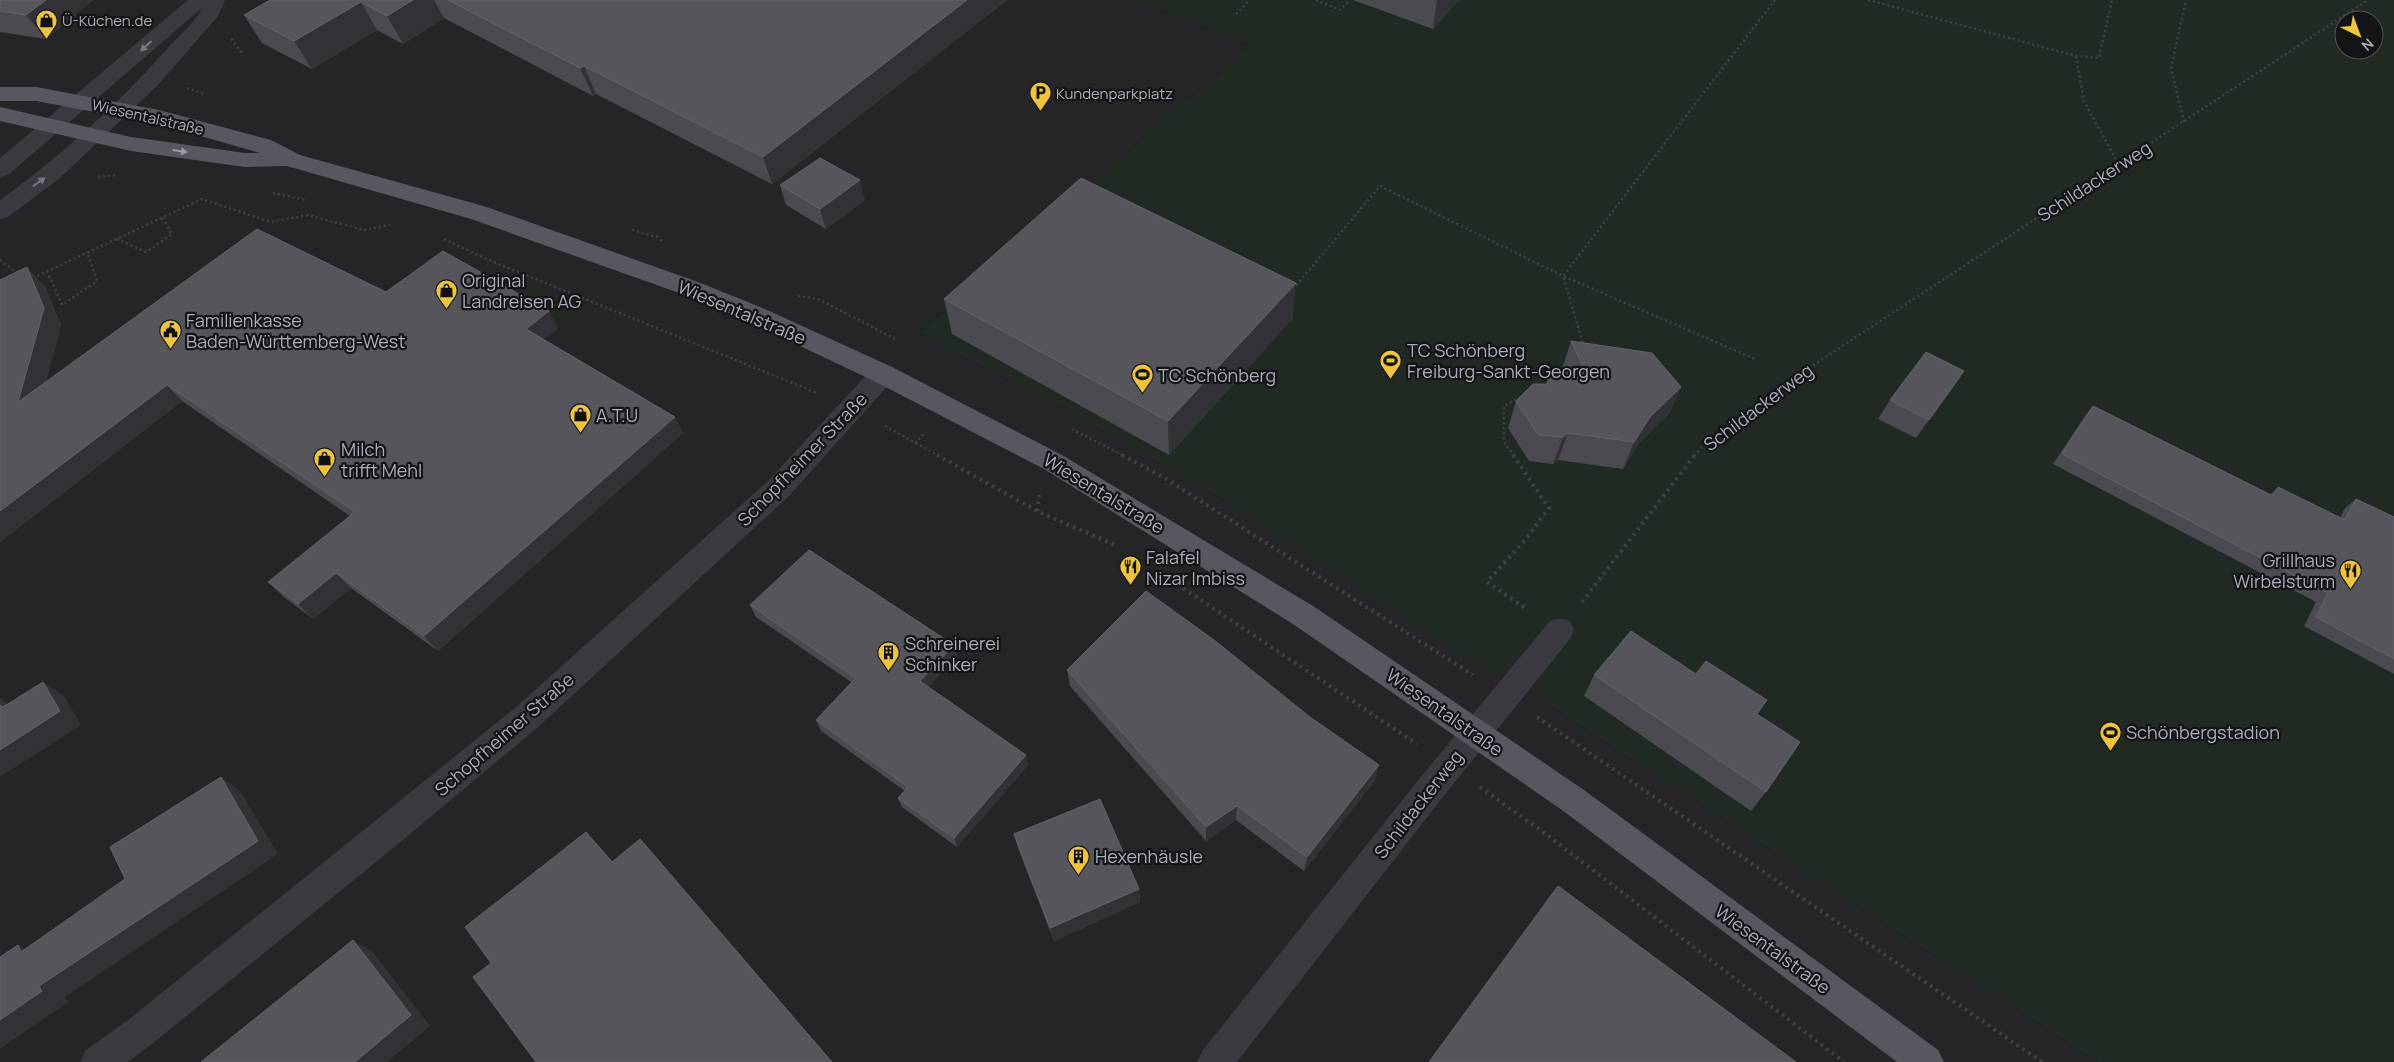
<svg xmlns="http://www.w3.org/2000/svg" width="2394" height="1062" font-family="Manrope,sans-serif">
  <rect width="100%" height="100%" fill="#19191b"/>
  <path fill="#252528" d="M0 0H1134L1250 46 918 333 1091 424 1233 506 1494 676 1501 669 1574 722 2098 1062H0Z"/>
  <path fill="#202922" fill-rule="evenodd" d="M1134 0H2394V1062H2098L1574 722 1501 669 1494 677 1233 506 1091 424 918 333 1250 46ZM2344 20H2374V50H2344Z
    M536 285 581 310 558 328 513 302Z"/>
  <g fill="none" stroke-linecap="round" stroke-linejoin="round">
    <path stroke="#404147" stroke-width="2.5" stroke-dasharray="2 3" stroke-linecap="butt" d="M1316 0 1340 10 1350 0
      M1868 0 2076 56 2099 58 2112 0
      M1236 14 1250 0
      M231 39 243 54
      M2076 56 2084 101 2119 165
      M187 88 204 94
      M2184 122 2171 68 2186 0
      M98 177 117 175
      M273 193 306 200
      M632 230 657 237 663 242
      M117 239 146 252 172 234 162 217
      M444 239 484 258 817 393
      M0 260 19 274
      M47 271 62 305 97 281 87 252
      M33 278 202 199 271 222 308 215 364 230 394 224
      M1293 289 1380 186 1563 276 1755 359
      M798 296 818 299 897 340
      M1584 347 1563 276 1775 0
      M1555 378 1567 372
      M885 426 939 456
      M1072 429 1124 456
      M915 443 924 434
      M1514 456 1504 442V406L1523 396
      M1694 456 1704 444 1821 360 2368 0"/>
    <path stroke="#404147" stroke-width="4" stroke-dasharray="2.5 4.5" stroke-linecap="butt" d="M937 455 1037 511 1115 545
      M1122 455 1163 477 1473 675
      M1513 455 1549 508 1525 540 1487 582 1528 610
      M1037 511 1039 495
      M1160 573 1417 744
      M1582 602 1695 455
      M1537 717 2042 1062
      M1480 787 1547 835 1844 1062"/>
    <path fill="#3a3a40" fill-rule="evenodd" d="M188 0H225L218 16 159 84 60 178 8 217 0 219V200C61 156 117 105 167 49 179 36 194 23 202 8L8 175 0 177V158Z
      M883 365 892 367 896 374 892 381 788 497 537 728 392 849 152 1044 128 1062H80L86 1050 128 1020 515 708 768 481 874 367Z
      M1560 618 1570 621 1574 630 1570 639 1442 798 1237 1062H1197L1203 1050 1420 778 1550 621Z"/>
    <path fill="#56575f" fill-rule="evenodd" d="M0 87H36L159 110 271 140 300 155 487 207 698 282 765 309 892 367 1062 455 1313 606 1584 790 1938 1050 1944 1062H1897L1562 810 1293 624 1044 469 874 381 747 321 682 294 471 219 287 166 245 167 131 151 0 121V107L131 137 245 153H260L158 124 36 101H0Z"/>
  </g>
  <path fill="#4a4a50" d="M0 0H93L46 39 0 32Z
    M270 0H1007L772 184 596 94 593 96 444 18 403 44 377 30 312 69 262 43 244 15Z
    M1353 0H1459L1433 29Z
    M780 185 865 200 826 229 786 205Z
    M0 280 44 285 61 325 46 381 386 292 558 328 544 339 683 433 438 651 351 588 313 619 284 597 268 582 350 516 182 401 0 542Z
    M944 299 1293 318 1169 455 952 334Z
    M1571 341 1681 387 1669 414 1638 444 1623 469 1558 460 1553 464 1529 461 1508 428 1516 401 1547 384 1549 376 1566 377 1562 369Z
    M1951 390 1916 438 1878 419 1890 400Z
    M2093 406 2270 495 2278 487 2340 518 2345 508 2356 499 2394 517V674L2304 626 2316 602 2053 464 2085 416Z
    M750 605 954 645 957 656 928 687 1028 765 957 847 902 807 898 798 905 791 821 731 816 720 851 682 756 617Z
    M1067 670 1375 780 1304 871 1236 820 1206 841 1070 686Z
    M1594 675 1757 714 1766 792 1751 811 1584 696Z
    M1014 834 1139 889 1140 902 1054 941 1018 848Z"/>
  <path fill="#323236" d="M46 0H93L46 39 26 15Z
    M413 0H434L444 18 403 44 387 16Z
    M967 0H1007L772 184 763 157Z
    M1437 0H1459L1433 29Z
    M361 2 377 30 312 69 294 41Z
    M584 66 596 94 593 96 580 68Z
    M860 180 865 200 826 229 820 209Z
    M27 267 44 285 61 325 36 418 18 402Z
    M1296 283 1293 318 1169 455 1168 421Z
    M549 311 558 328 536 346 526 329Z
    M1964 371 1951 390 1916 438 1929 420Z
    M167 385 182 401 0 542V511Z
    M1681 387 1669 414 1638 444 1623 469 1634 442 1650 417Z
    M675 417 683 433 438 651 424 636Z
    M1568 433 1558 460 1553 464 1563 437Z
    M336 573 351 588 313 619 298 604Z
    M954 645 957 656 924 692 920 681Z
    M43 682 64 696 81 725 0 777V750Z
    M0 697 24 721 0 705Z
    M1026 755 1028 765 957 847 954 838Z
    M1379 765 1375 780 1304 871 1307 857Z
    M221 777 240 791 278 854 65 997 68 1002 0 1049V1020L39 986Z
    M1237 806 1236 820 1206 841V827Z
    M586 832 599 846 625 876 612 862Z
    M1139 889 1140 902 1054 941 1050 928Z
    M353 940 373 952 430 1026 387 1062H355Z
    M18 945 43 956 21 952Z"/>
  <path fill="#55555b" stroke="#62636a" d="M0 0H46L26 15 0 11Z
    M270 0H413L387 16 361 2 294 41 244 15Z
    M448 0H967L763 157 584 66 580 68Z
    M820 158 860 180 820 209 780 185Z
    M1081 178 1296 283 1168 421 944 299Z
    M257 229 386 292 443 251 549 311 526 329 675 417 424 636 336 573 298 604 268 582 355 512 167 385 0 511V280L27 267 44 308 18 402Z
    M1571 341 1652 353 1681 387 1650 417 1634 442 1568 433 1563 437 1538 435 1516 401 1533 384H1547L1549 376 1589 379Z
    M1926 352 1964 371 1929 420 1890 400Z
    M2093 406 2273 496 2278 487 2345 520 2356 499 2394 517V659L2316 617 2328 593 2062 454Z
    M809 550 954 645 920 681 1026 755 954 838 898 798 908 787 816 720 856 678 750 605Z
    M1146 591 1214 640 1310 717 1379 765 1307 857 1237 806 1206 827 1067 670Z
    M1631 631 1696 674 1706 661 1767 700 1757 714 1800 742 1766 792 1594 675Z
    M43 682 60 711 0 750V705L3 707Z
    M221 777 258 841 39 986 42 991 0 1020V957L18 945 21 952 125 879 110 847Z
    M1100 799 1139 889 1050 928 1014 834Z
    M586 832 612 862 640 839 832 1062H536L473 977 491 963 465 927Z
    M1558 886 1796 1062H1429Z
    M353 940 411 1015 355 1062H201Z"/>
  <defs><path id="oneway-solid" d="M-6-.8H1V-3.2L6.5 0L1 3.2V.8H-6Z" transform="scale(1.25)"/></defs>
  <g fill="#787a83">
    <use href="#oneway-solid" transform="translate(146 46) rotate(138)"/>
    <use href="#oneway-solid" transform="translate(39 182) rotate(-35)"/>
  </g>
  <use fill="#9a9da8" href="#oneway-solid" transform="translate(180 151) rotate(8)"/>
  <defs>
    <symbol id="shop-pin" viewBox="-11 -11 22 30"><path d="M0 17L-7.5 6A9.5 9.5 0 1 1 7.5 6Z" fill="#efc33c" stroke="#141416"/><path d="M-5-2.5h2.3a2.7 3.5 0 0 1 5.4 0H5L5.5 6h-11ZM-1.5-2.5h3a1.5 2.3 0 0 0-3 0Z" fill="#111"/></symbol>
    <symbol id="parking-pin" viewBox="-11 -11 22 30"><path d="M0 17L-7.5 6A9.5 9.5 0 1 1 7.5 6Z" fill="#efc33c" stroke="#141416"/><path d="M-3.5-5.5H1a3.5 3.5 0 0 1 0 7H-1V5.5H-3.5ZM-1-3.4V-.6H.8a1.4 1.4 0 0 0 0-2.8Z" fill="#111"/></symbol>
    <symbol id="civic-pin" viewBox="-11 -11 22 30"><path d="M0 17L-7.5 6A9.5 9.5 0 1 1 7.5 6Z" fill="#efc33c" stroke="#141416"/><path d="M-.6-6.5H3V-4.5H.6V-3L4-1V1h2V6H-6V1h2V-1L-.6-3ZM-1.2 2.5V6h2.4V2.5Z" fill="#111"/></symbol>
    <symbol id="stadium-pin" viewBox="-11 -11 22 30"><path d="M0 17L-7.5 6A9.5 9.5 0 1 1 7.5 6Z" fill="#efc33c" stroke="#141416"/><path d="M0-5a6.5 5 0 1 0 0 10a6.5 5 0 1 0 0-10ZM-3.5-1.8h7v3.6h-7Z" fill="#111"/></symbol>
    <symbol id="restaurant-pin" viewBox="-11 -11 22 30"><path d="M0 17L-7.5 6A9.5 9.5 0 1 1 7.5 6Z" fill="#efc33c" stroke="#141416"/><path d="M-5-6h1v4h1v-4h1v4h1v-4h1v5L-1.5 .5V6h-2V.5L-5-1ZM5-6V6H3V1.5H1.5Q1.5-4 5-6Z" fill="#111"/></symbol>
    <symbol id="building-pin" viewBox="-11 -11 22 30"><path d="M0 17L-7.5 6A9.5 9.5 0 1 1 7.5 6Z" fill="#efc33c" stroke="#141416"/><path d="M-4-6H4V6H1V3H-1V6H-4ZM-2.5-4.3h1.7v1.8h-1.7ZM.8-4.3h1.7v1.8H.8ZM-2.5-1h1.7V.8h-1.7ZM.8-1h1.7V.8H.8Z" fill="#111"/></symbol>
  </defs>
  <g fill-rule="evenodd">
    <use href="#shop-pin" x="34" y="8" width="25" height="34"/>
    <use href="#parking-pin" x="1028" y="80" width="25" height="34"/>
    <use href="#shop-pin" x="434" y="278" width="25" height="34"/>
    <use href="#civic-pin" x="158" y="318" width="25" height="34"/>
    <use href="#stadium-pin" x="1378" y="348" width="25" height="34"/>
    <use href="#stadium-pin" x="1130" y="362" width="25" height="34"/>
    <use href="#shop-pin" x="568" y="402" width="25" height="34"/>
    <use href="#shop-pin" x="312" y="446" width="25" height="34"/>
    <use href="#restaurant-pin" x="1118" y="554" width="25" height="34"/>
    <use href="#restaurant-pin" x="2338" y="558" width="25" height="34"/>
    <use href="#building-pin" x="876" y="640" width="25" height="34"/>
    <use href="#stadium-pin" x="2098" y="720" width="25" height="34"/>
    <use href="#building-pin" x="1066" y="844" width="25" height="34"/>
  </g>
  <g text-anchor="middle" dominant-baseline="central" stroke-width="4.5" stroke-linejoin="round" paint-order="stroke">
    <g font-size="15" fill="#abaeba" stroke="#141416" text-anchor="start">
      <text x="62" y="20">Ü-Küchen.de</text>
      <text x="1056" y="93">Kundenparkplatz</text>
    </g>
    <g font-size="15" fill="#abaeba" stroke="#141416">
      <text transform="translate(148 117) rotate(13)">Wiesentalstraße</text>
    </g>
    <g font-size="18" fill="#abaeba" stroke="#141416">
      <text transform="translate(2094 181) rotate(-33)">Schildackerweg</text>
      <text transform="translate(742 312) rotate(23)">Wiesentalstraße</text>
      <text transform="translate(1758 407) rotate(-37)">Schildackerweg</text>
      <text transform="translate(802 459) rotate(-46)">Schopfheimer Straße</text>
      <text transform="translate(1104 493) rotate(31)">Wiesentalstraße</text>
      <text transform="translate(1445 712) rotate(35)">Wiesentalstraße</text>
      <text transform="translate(504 734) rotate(-41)">Schopfheimer Straße</text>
      <text transform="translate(1418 804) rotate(-52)">Schildackerweg</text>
      <text transform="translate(1773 949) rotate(36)">Wiesentalstraße</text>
    </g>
    <g font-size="18" fill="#abaeba" stroke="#141416" text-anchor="start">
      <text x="462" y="280">Original<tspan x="462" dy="21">Landreisen AG</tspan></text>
      <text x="186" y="320">Familienkasse<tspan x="186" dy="21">Baden-Württemberg-West</tspan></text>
      <text x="1407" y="350">TC Schönberg<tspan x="1407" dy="21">Freiburg-Sankt-Georgen</tspan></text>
      <text x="1158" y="375">TC Schönberg</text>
      <text x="596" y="415">A.T.U</text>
      <text x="341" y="449">Milch<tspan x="341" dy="21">trifft Mehl</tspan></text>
      <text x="1146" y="557">Falafel<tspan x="1146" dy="21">Nizar Imbiss</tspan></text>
      <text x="2335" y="560" text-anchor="end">Grillhaus<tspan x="2335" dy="21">Wirbelsturm</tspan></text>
      <text x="905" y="643">Schreinerei<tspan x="905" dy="21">Schinker</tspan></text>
      <text x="2126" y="732">Schönbergstadion</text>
      <text x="1095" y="856">Hexenhäusle</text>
    </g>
  </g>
  <g transform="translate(2359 35) rotate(138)"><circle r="24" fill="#141416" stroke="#505258"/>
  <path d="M0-4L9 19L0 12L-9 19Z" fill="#efc33c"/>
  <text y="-8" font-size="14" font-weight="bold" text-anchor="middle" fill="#abaeba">N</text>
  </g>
</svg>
